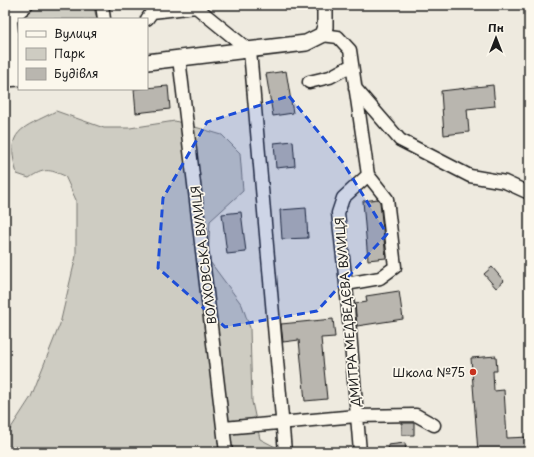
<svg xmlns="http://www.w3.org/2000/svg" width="534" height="457" font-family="'Playpen Sans',sans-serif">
  <rect width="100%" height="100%" fill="#eeeadf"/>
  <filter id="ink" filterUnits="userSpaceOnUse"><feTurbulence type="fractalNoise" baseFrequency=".025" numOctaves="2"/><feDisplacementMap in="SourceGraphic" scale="8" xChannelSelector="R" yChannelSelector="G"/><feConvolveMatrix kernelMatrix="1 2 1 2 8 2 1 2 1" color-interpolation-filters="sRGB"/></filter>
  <g filter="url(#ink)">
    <path fill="#ceccc2" stroke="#75746f" d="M58 5H93L97 19H19V42L17 21C29 6 40 7 58 5Z
      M56 111 104 128H130L175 121 222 135 240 153 243 191 210 221 208 259 242 305 250 328 252 402 260 439 285 452H5V434L9 431 31 397 60 324 76 256V200L65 176C49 169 44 168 29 178L17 174C4 129 22 129 56 111Z"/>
    <path fill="#b9b6af" stroke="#1c1c1c" d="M286 71 293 113 273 116 266 74Z
      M493 85 495 106 467 109 469 132 444 135 441 91Z
      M168 86 170 109 136 113 134 89Z
      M293 141 295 166 276 168 274 143Z
      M378 199 380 202 386 258 368 260 363 201Z
      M306 208 308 238 282 239 280 210Z
      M241 212 246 252 227 254 222 214Z
      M492 267 504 281 496 288 484 274Z
      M399 291 403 319 357 326 355 304 367 302 366 296Z
      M333 319 335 337 321 338 327 399 305 401 299 340 283 342 281 324Z
      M496 356 497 371H493L494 391 504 390 507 438 529 437V452H478L471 358Z
      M402 423H414V435H402Z
      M405 443 406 452H389L388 445Z"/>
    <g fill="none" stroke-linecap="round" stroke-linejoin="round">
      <defs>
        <path id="minor" d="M9 5 17 78
          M102 5 104 19
          M11 19 27 5
          M147 19 152 12 196 7 250 51 285 452
          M322 35 338 37 350 50 368 175 343 198 338 213 346 284 360 452
          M179 58 226 452
          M309 82 330 77 352 65
          M355 88 400 140 470 176 505 182 529 193
          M346 284 380 278 395 267 387 199 368 175
          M224 428 356 416 416 415 434 425"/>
        <path id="major" d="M147 62 306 43 322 35 325 27V5
          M5 79 19 78"/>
      </defs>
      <use href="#minor" stroke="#1c1c1c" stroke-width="15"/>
      <use href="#major" stroke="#1c1c1c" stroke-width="18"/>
      <use href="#minor" stroke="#fbf7ec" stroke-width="12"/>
      <use href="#major" stroke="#fbf7ec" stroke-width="15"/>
    </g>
  </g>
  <path fill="#1d4ed8" fill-opacity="0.2" stroke="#1d4ed8" stroke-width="3" stroke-dasharray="8 5" stroke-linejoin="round" d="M289 96 342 161 387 234 317 311 225 327 158 268 163 198 207 122Z"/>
  <circle fill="#c8321e" stroke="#fbf7ec" stroke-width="1.5" cx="473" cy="372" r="4"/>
  <g text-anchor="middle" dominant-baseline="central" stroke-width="3.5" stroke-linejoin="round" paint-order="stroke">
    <g font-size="12" fill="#1c1c1c" stroke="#fbf7ec">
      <text transform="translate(203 255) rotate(-97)">ВОЛХОВСЬКА ВУЛИЦЯ</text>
      <text transform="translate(347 312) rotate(-95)">ДМИТРА МЕДВЕДЄВА ВУЛИЦЯ</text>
    </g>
    <g font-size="12" fill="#1c1c1c" stroke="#fbf7ec" text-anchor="end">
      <text x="465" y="372">Школа №75</text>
    </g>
  </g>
  <rect width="534" height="457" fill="none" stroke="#fbf7ec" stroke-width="20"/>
  <rect x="10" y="10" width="514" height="437" fill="none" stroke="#1c1c1c" stroke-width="1.5" filter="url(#ink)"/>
  <rect x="18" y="18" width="130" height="72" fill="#fbf7ec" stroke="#a29f99"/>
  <rect x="26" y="31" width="20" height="6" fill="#fbf7ec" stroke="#a29f99"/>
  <text x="54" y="38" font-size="12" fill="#1c1c1c">Вулиця</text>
  <rect x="26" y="48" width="20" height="12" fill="#ceccc2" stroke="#a29f99"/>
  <text x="54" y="58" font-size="12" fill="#1c1c1c">Парк</text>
  <rect x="26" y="68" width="20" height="12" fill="#b9b6af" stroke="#a29f99"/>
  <text x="54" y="78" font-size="12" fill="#1c1c1c">Будівля</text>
  <g transform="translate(496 38)" stroke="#fbf7ec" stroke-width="3" paint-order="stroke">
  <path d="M0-3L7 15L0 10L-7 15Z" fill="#1c1c1c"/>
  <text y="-6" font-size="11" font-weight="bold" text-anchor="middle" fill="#1c1c1c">Пн</text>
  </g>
</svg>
